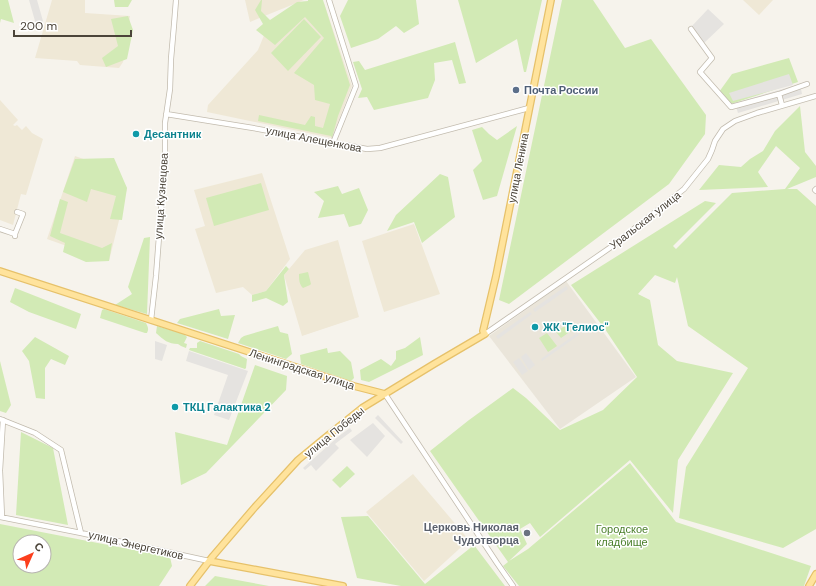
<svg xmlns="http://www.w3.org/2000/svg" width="816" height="586" font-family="'DM Sans',sans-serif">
  <rect width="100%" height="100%" fill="#f6f3ec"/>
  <path fill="#eae5da" d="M566 281 636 377 560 429 489 336Z"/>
  <path fill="#efe8d6" d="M52 0H85V13L130 16 123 62 119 68 80 65 77 61 35 58Z
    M245 0H304L250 22Z
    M743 0H773L759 15Z
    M324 3 352 86 332 138 207 112 208 105 258 50 265 33Z
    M0 100 18 120 13 125 15 126 17 125 22 130 26 126 32 133 43 139 26 195 21 194 13 225 0 220Z
    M75 156 115 170 127 188 109 261 47 239Z
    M262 173 290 259 266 291 252 295 243 287 216 293 195 229 205 226 194 190Z
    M414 224 440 294 384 312 362 241Z
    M338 240 359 317 302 336 284 275 305 250Z
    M413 474 469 540 424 581 366 512Z"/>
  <path fill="#d2eab5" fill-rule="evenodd" d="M0 0H8L14 23 1 19 0 23Z
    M114 0H132L128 7H115Z
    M261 0H262L261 11 270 20 297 2 308 1V0H323L350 85 338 116 332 138 331 136 258 121 259 115 305 125 311 116 315 117V126L323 128 330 104 315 100 314 85 294 73 324 38 305 17 275 45 256 30 263 24 255 10Z
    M348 0H416L419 24 404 33 396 26 378 39 351 48 340 16Z
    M458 0H542L526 72H524L517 39 476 63Z
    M562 0H593L625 48 651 39 706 115 705 134 669 184 509 304 499 300Z
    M128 16 133 30 127 59 106 67 102 58 118 46 111 19Z
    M304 19 321 37 288 71 271 53Z
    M455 42 466 83 459 84 452 60 434 63 435 80 428 98 374 110 367 97 358 98 362 89 353 62 359 61 365 70Z
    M789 58 798 82 728 105 719 92 732 74Z
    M800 106 805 152 816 166V177L787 189H797L816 206V529L783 548 679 518 686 467 748 368 688 326 677 277 675 283 655 275 638 294 650 300 658 345 677 361 733 373 678 460 673 513 630 460 540 537 530 523 520 529 527 544 509 561 528 549 630 463 676 522 811 566 804 586H519L503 566 508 562 430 451 469 420 513 388 526 398 560 430 603 410 637 377 605 329 571 285 705 201 716 203 673 246 676 249 732 193 785 189 800 168 776 146 758 172 768 187 699 190 719 165 741 167 750 159 763 151 775 131Z
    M517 126 497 196 483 200 473 170 482 161 472 130 482 127 489 134 497 140Z
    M114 158 127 188 122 220 110 219 116 196 91 189 87 202 63 192 75 159Z
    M440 174 448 177 455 217 422 243 414 222 387 231 396 215Z
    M261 183 269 210 214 226 206 198Z
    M338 186 342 194 359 188 368 210 361 224 349 227 344 214 318 218 324 201 314 192Z
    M60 199 68 202 60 233 102 248 112 243 109 261 86 262 63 252 65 243 50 236Z
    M150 237 147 314 115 305 132 294 128 287 144 238Z
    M286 266 289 269 284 275 288 302 283 306 266 298 252 302V295L266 291Z
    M308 272 311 284 310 285 303 288C299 284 299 279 299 274Z
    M15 288 81 314 76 329 29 312 10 302Z
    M104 309 146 323C148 327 149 329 147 333H145L100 318 102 310Z
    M219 309 221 316 235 315 228 339 177 323 180 319Z
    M566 325 571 331 561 338 556 332Z
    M157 326 184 334 187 337 184 343 187 344 186 348 181 346 178 344C168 344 164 340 156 333Z
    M278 326 280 332 288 334 292 354 286 359 238 343 241 338 244 336Z
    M547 333 557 346 548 352 539 338Z
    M35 337 69 356 65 365 51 359 45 368V399L36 398 29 361 22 351Z
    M420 337 423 355 369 382 361 380 360 370 381 359 391 366 396 359V351L405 348Z
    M200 341 239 354 241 356 247 359 246 368 245 369 189 350 190 348H197V343Z
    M327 348 328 353 340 351 351 362 354 378 351 381 301 364 300 355Z
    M0 361 11 405 6 413 0 411Z
    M255 365 287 376 286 390 206 473 181 485 175 432 227 445Z
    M21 432 53 448 68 525 16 515Z
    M347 466 355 474 340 488 332 480Z
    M368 516 425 584 474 545 505 586H401L357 578 341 517Z
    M0 524 170 557 172 566 159 586H0ZM20 542H44V566H20Z
    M215 576 269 586H205Z"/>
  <path fill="#e5e3e0" d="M29 0H37L43 21 37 28Z
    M708 9 724 24 704 43 692 26Z
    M789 74 793 85 733 101 729 93Z
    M800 84 802 94 738 113 735 103Z
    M566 286 568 289 535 312 533 309Z
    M530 312 532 314 498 339 496 336Z
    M577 333 579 335 542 361 541 359Z
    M155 341 167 345 162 361 155 359Z
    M189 351 248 371 229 420 214 415 228 375 186 361Z
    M526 353 535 365 529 370 521 357Z
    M519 358 528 371 522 375 513 362Z
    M378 415 403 442 401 444 375 418Z
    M373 423 385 436 367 457 350 440Z
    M350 428 352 431 335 444 339 448 316 471 311 465 305 470 303 468 339 436Z"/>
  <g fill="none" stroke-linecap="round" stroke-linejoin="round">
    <defs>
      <path id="minor" d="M329 0 356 86 333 143
        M691 29 712 58 700 72 731 107 779 94
        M782 105 779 94 807 84
        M166 114 253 128 367 149 380 148 529 108
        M816 189 815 190 816 191
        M0 229 15 234V236
        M15 234 23 214 17 212
        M151 320 156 276 165 158V123L170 89 171 59 174 25 176 0
        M485 334 611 247 684 189 708 159 712 150 715 141 723 129 735 121 757 113 816 96
        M385 394 497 563 513 586
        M0 419 35 433 61 450 81 533 209 561
        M0 470 3 420
        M0 471 2 517
        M0 517 81 533"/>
      <path id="major" d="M0 271 354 386 385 394
        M209 561 343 586
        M190 586 213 556 255 507 298 460 321 441 362 408 434 364 485 334 483 331 496 276 551 0
        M809 586 816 574"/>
    </defs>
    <use href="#minor" stroke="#c2bbae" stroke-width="6"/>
    <use href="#major" stroke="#e6c16a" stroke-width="8"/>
    <use href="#minor" stroke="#fff" stroke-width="4.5"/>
    <use href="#major" stroke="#ffe39c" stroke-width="5.5"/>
  </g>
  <circle fill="#5c6f8a" stroke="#fff" stroke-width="1.5" cx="516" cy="90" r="4"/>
  <g fill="#0f9aa8" stroke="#fff" stroke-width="1.5">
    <circle cx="136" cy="134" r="4"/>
    <circle cx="535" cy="327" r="4"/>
    <circle cx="175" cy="407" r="4"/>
  </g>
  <circle fill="#6b7280" stroke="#fff" stroke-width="1.5" cx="527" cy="533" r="4"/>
  <g text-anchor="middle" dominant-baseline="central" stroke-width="3" stroke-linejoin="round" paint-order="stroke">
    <g font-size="11" font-weight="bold" fill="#4e5e75" stroke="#fff" text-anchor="start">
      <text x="524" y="90">Почта России</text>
    </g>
    <g font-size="11" font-weight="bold" fill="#0d838f" stroke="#fff" text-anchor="start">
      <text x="144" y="134">Десантник</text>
      <text x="543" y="327">ЖК "Гелиос"</text>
      <text x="183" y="407">ТКЦ Галактика 2</text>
    </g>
    <g font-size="11" fill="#4b4439" stroke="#fff">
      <text transform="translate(314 139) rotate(11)">улица Алещенкова</text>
      <text transform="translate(518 168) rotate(-79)">улица Ленина</text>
      <text transform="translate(161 196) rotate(-86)">улица Кузнецова</text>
      <text transform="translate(645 220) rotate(-38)">Уральская улица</text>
      <text transform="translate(302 369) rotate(18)">Ленинградская улица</text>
      <text transform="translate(334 432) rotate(-39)">улица Победы</text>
      <text transform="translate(136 545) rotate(13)">улица Энергетиков</text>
    </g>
    <g font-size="11" font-weight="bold" fill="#5b616d" stroke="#fff" text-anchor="end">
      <text x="519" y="527">Церковь Николая<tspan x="519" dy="13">Чудотворца</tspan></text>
    </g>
    <g font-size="11" fill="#4a7f2a" stroke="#fff">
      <text x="622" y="529">Городское<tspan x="622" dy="13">кладбище</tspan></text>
    </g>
  </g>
  <g transform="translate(32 554) rotate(45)"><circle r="19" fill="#ffffff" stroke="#b7b4b0"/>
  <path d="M0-3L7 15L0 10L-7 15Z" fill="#fc3f1d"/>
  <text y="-6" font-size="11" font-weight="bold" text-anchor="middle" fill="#4b4439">С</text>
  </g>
  <path d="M14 30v6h117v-6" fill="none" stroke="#4b4439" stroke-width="2"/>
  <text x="20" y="30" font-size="12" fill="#4b4439" stroke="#ffffff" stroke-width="3" paint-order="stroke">200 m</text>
</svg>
